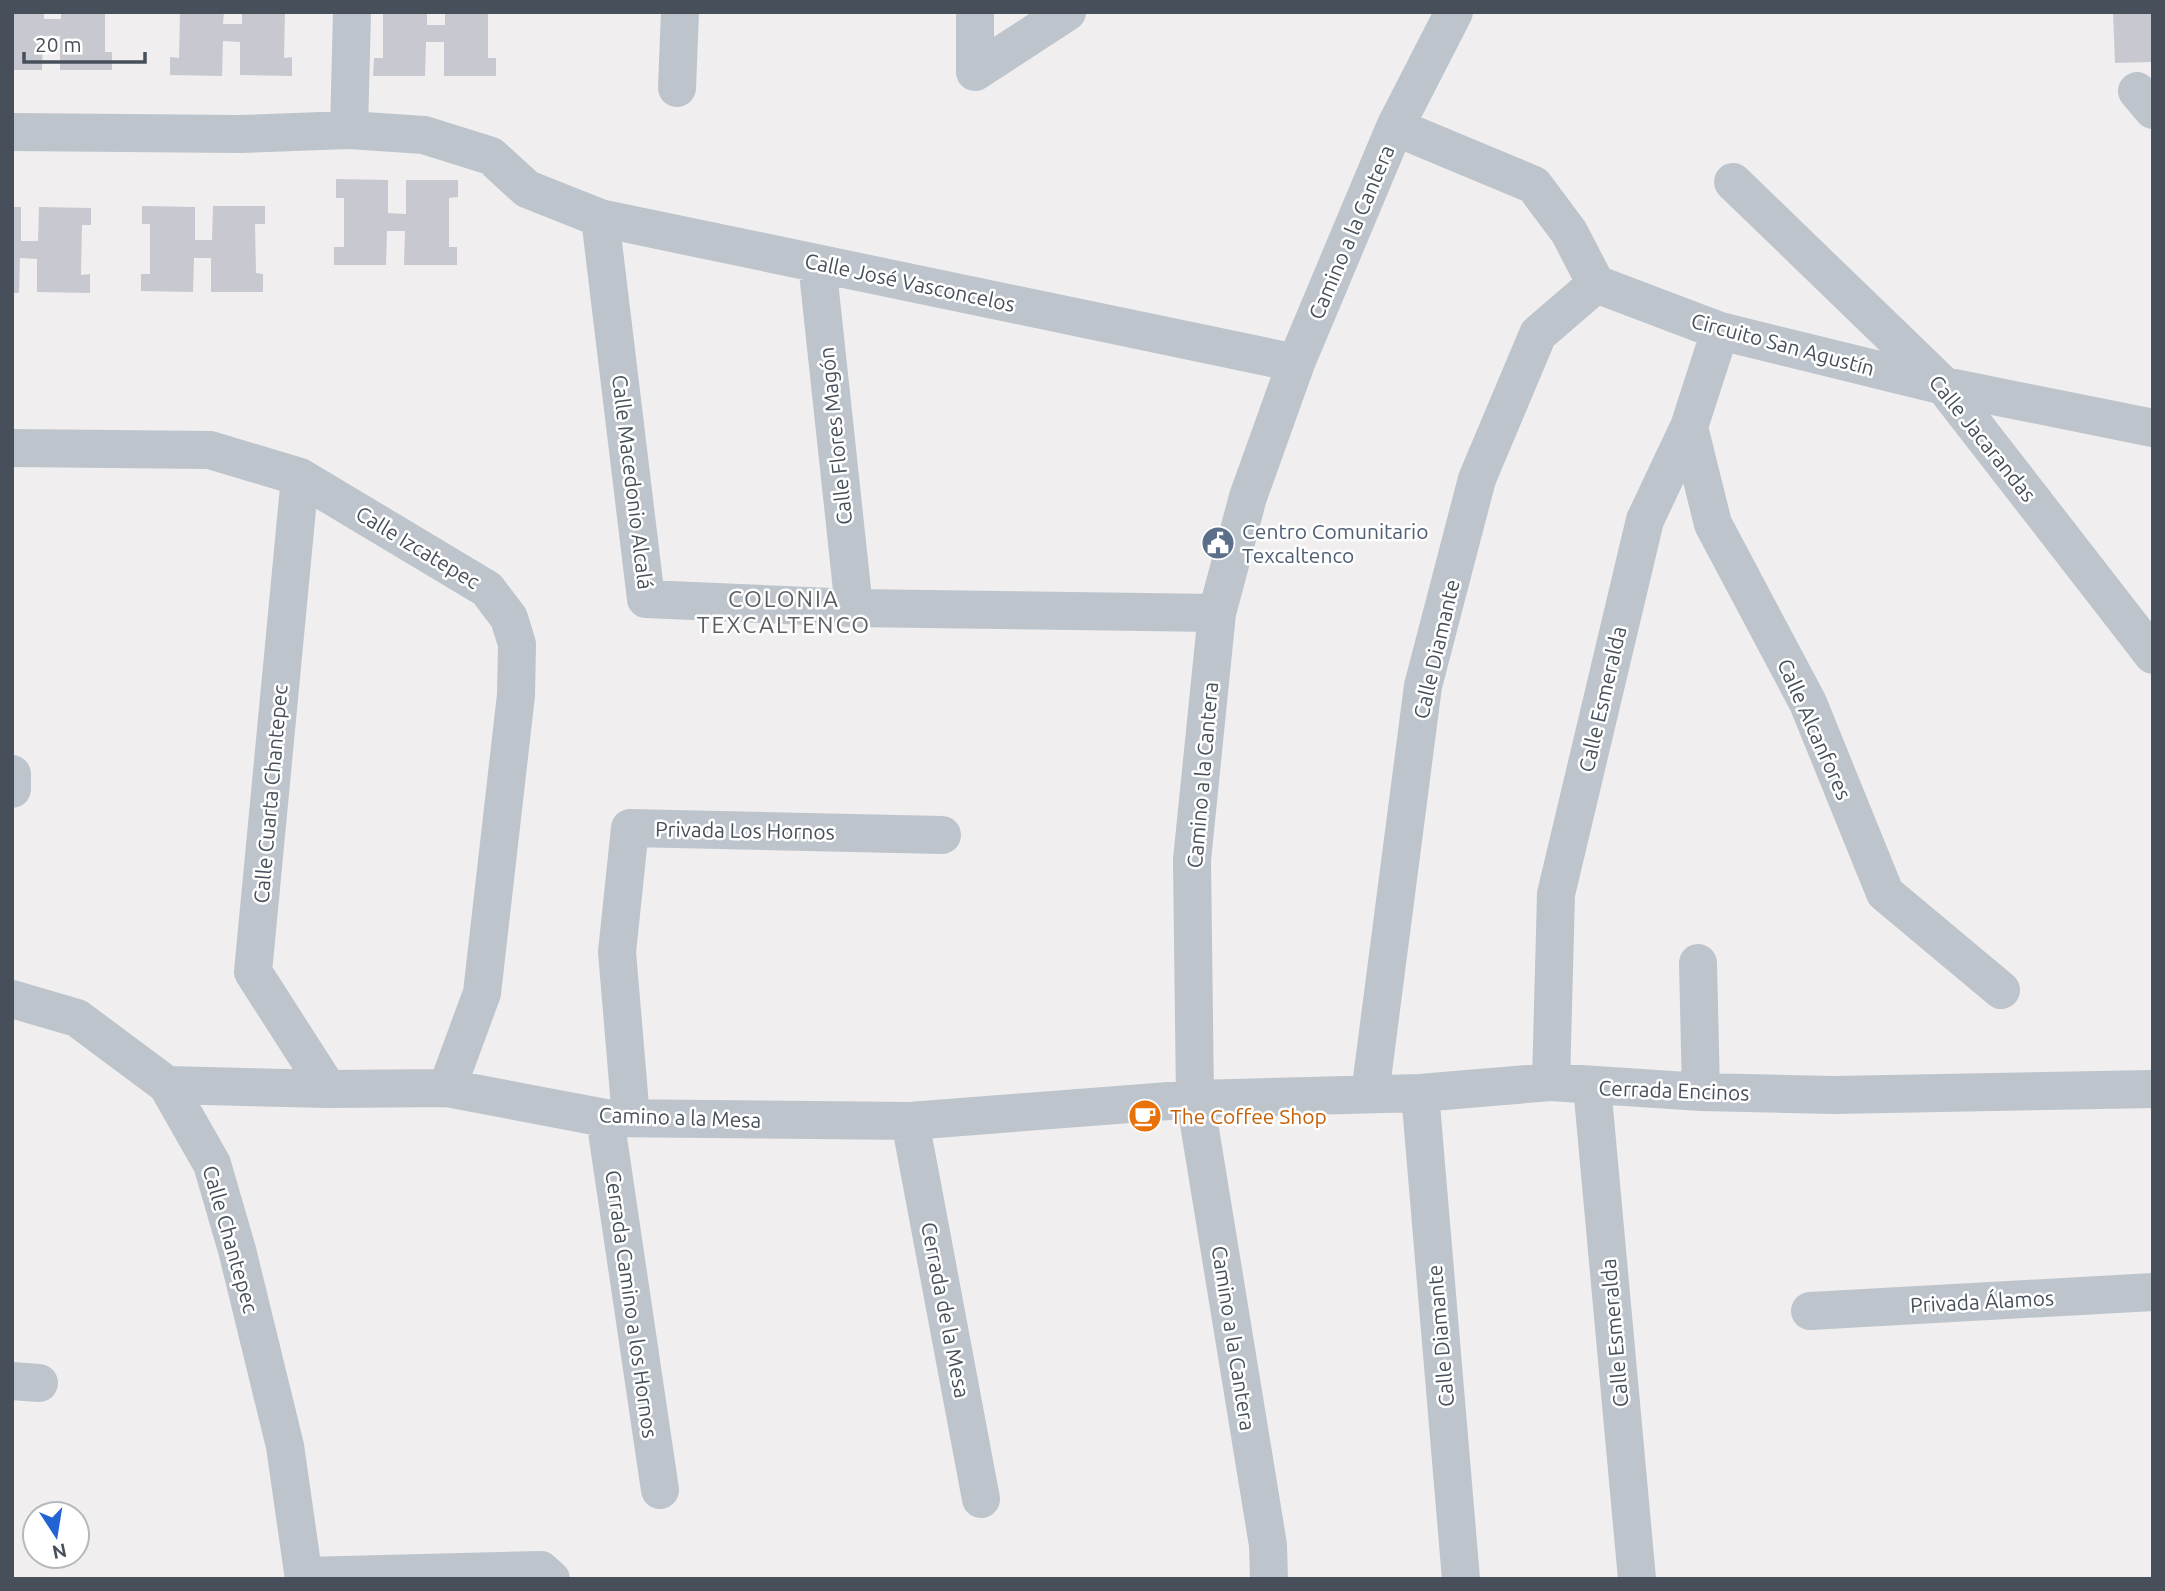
<svg xmlns="http://www.w3.org/2000/svg" width="2165" height="1591" font-family="Ubuntu,sans-serif">
  <rect width="100%" height="100%" fill="#f0eeee"/>
  <path fill="#c8c9d0" d="M12 12H44V19H61V12H105V52H112V70H60V36H43L42 70H12Z
    M180 12H224L223 24H242V12H285L284 58 292 57V76L240 75V42L223 41 222 76 170 75V57L179 58Z
    M383 12H427V25H445V12H488V58H496V76H444V42H426L425 76H373L374 58H383Z
    M2113 12H2153V62L2115 63Z
    M336 179 388 180V213L406 214V180H458V197L449 198V247H457V265H404L405 231H387L386 265H334V247H344V198H336Z
    M142 206 195 207V240H212L213 206H265V224H255L256 273 263 274V292H211V258H194L193 292 141 291V274H150V224H142Z
    M12 207H21V241H38L39 207 91 208V225H82L81 275 90 274V293L37 292V259L20 258 19 293H12Z"/>
  <g fill="none" stroke-linecap="round" stroke-linejoin="round">
    <path stroke="#bdc4cc" stroke-width="38" d="M352 12 349 130 424 135 491 156 527 189 600 218 1296 363
      M975 72 1067 12
      M975 72V12
      M677 88 680 12
      M2137 91 2153 110
      M1395 127 1534 185 1569 232 1596 284 1720 331 1944 386 2153 428
      M12 132 240 134 349 130
      M1733 182 1944 386 2153 655
      M600 218 646 599 854 608 1217 613
      M817 263 854 608
      M1689 427 1713 524 1808 703 1885 893 2001 990
      M12 448 210 450 300 477 487 589 509 618 517 644 516 695 482 993 447 1088
      M300 477 253 972 328 1089
      M12 774V789
      M1698 963 1701 1092
      M12 999 77 1018 167 1085 212 1164 237 1250 285 1446 304 1579
      M1551 1082 1556 894 1645 520 1689 427 1720 331
      M167 1085 328 1089 447 1088 605 1118 910 1121 1195 1099 1420 1093 1551 1082 1701 1092 1833 1095 2153 1089
      M1592 1086 1637 1579
      M1420 1093 1461 1579
      M1370 1094 1423 686 1477 479 1538 334 1596 284
      M605 1118 660 1490
      M631 1118 617 952 630 828 942 835
      M910 1121 981 1499
      M1810 1311 2153 1292
      M12 1381 39 1383
      M304 1576 541 1570 551 1579
      M1269 1579 1268 1545 1195 1099 1192 860 1217 613 1248 497 1296 363 1395 127 1454 12"/>
  </g>
  <defs>
    <symbol id="civic-disc" viewBox="-11 -11 22 22"><circle r="9.5" fill="#5c6f8a" stroke="#fff"/><path d="M-.6-6.5H3V-4.5H.6V-3L4-1V1h2V6H-6V1h2V-1L-.6-3ZM-1.2 2.5V6h2.4V2.5Z" fill="#fff"/></symbol>
    <symbol id="cafe-disc" viewBox="-11 -11 22 22"><circle r="9.5" fill="#e8710a" stroke="#fff"/><path d="M-5.5-4.5H6V0H3Q3 3.5 0 3.5H-2.5Q-5.5 3.5-5.5 0ZM3-3.2v2h1.7v-2ZM-6 4.5H4V6H-6Z" fill="#fff"/></symbol>
  </defs>
  <g fill-rule="evenodd">
    <use href="#civic-disc" x="1199" y="524" width="38" height="38"/>
    <use href="#cafe-disc" x="1126" y="1097" width="38" height="38"/>
  </g>
  <g text-anchor="middle" dominant-baseline="central" stroke-width="5" stroke-linejoin="round" paint-order="stroke">
    <g font-size="21" fill="#47505a" stroke="#fff">
      <text transform="translate(1351 232) rotate(-67)">Camino a la Cantera</text>
      <text transform="translate(910 282) rotate(12)">Calle José Vasconcelos</text>
      <text transform="translate(1783 344) rotate(15)">Circuito San Agustín</text>
      <text transform="translate(835 436) rotate(-96)">Calle Flores Magón</text>
      <text transform="translate(1983 438) rotate(51)">Calle Jacarandas</text>
      <text transform="translate(633 482) rotate(83)">Calle Macedonio Alcalá</text>
      <text transform="translate(418 547) rotate(31)">Calle Izcatepec</text>
      <text transform="translate(1436 649) rotate(-77)">Calle Diamante</text>
      <text transform="translate(1602 699) rotate(-77)">Calle Esmeralda</text>
      <text transform="translate(1815 729) rotate(66)">Calle Alcanfores</text>
      <text transform="translate(1202 775) rotate(-85)">Camino a la Cantera</text>
      <text transform="translate(270 794) rotate(-85)">Calle Cuarta Chantepec</text>
      <text transform="translate(745 830) rotate(1)">Privada Los Hornos</text>
      <text transform="translate(1674 1090) rotate(2)">Cerrada Encinos</text>
      <text transform="translate(680 1117) rotate(2)">Camino a la Mesa</text>
      <text transform="translate(231 1239) rotate(74)">Calle Chantepec</text>
      <text transform="translate(1982 1301) rotate(-3)">Privada Álamos</text>
      <text transform="translate(632 1304) rotate(82)">Cerrada Camino a los Hornos</text>
      <text transform="translate(946 1310) rotate(79)">Cerrada de la Mesa</text>
      <text transform="translate(1614 1333) rotate(-95)">Calle Esmeralda</text>
      <text transform="translate(1440 1336) rotate(-95)">Calle Diamante</text>
      <text transform="translate(1234 1338) rotate(81)">Camino a la Cantera</text>
    </g>
    <g font-size="21" fill="#4e5e75" stroke="#fff" text-anchor="start">
      <text x="1242" y="531">Centro Comunitario<tspan x="1242" dy="24">Texcaltenco</tspan></text>
    </g>
    <g font-size="21" fill="#c56008" stroke="#fff" text-anchor="start">
      <text x="1170" y="1116">The Coffee Shop</text>
    </g>
    <g font-size="23" letter-spacing="2" fill="#5b5e62" stroke="#fff">
      <text x="784" y="598">COLONIA<tspan x="784" dy="26">TEXCALTENCO</tspan></text>
    </g>
  </g>
  <rect width="2165" height="1591" fill="none" stroke="#47505a" stroke-width="28"/>
  <g transform="translate(56 1535) rotate(168)"><circle r="33" fill="#ffffff" stroke="#b5b9bd" stroke-width="2"/>
  <path d="M0-5L12 26L0 18L-12 26Z" fill="#2463d4"/>
  <text y="-10" font-size="19" font-weight="bold" text-anchor="middle" fill="#47505a">N</text>
  </g>
  <path d="M24 52v10h121v-10" fill="none" stroke="#47505a" stroke-width="3.5"/>
  <text x="35" y="52" font-size="21" fill="#47505a" stroke="#ffffff" stroke-width="5" paint-order="stroke">20 m</text>
</svg>
